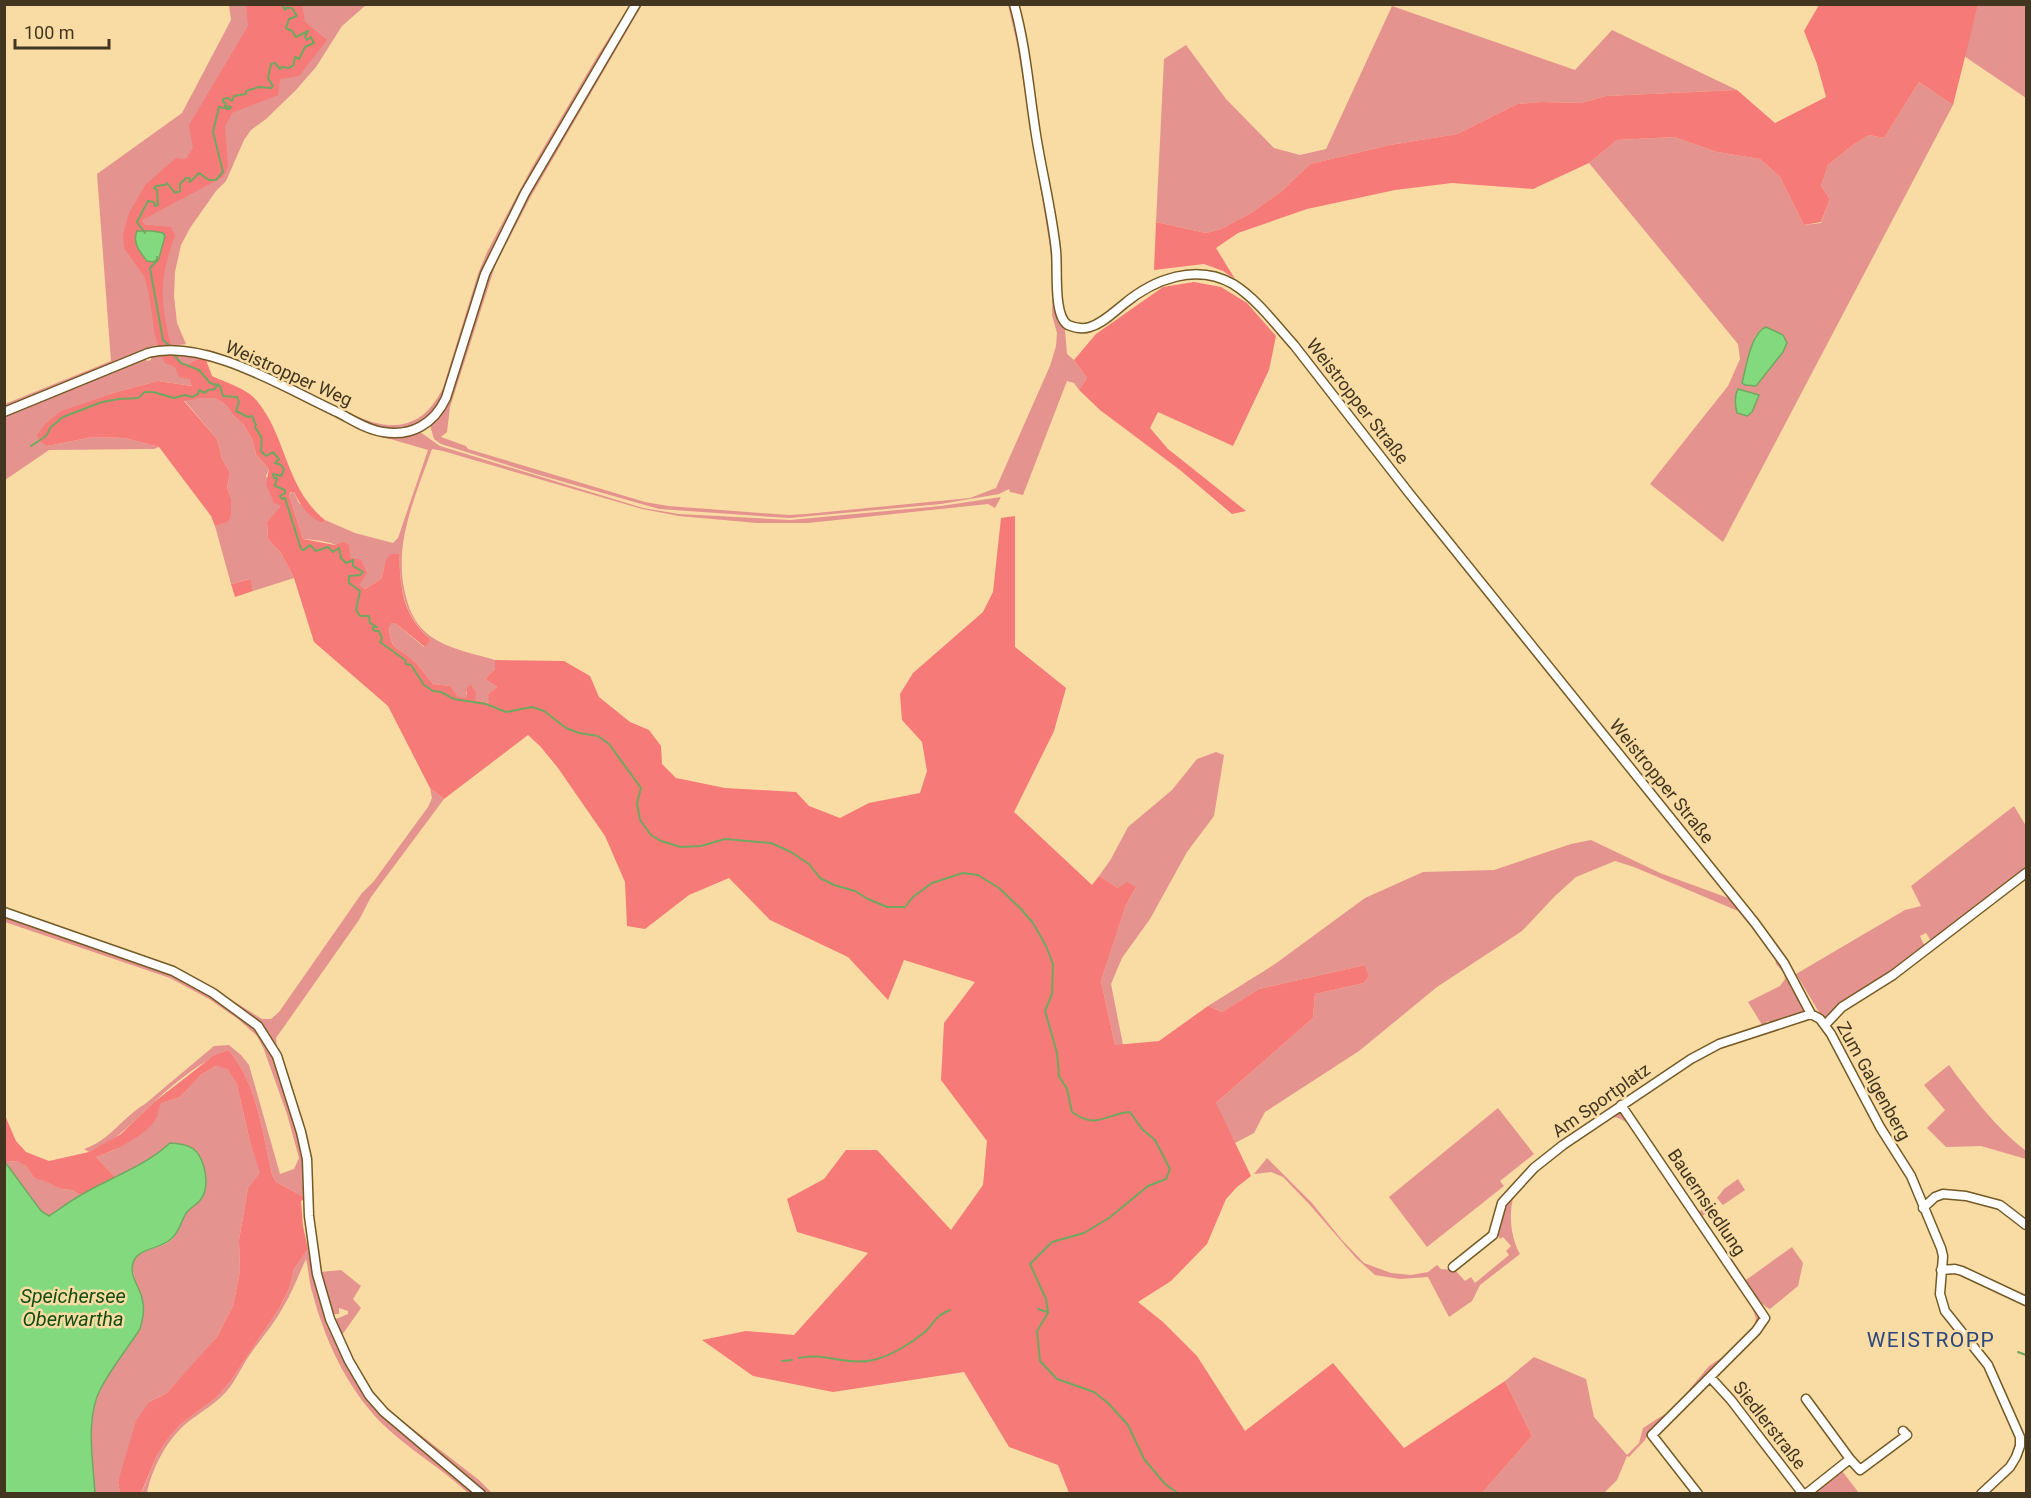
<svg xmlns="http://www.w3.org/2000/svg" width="2031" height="1498" font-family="Roboto,sans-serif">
  <rect width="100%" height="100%" fill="#f9dba4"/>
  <path fill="#e5938f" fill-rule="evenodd" d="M229 5H366L342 26 316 67 296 90 266 119 251 130 244 140 226 181 216 191 190 228 181 245 175 272 174 296 177 323 186 344 147 350 5 409V404L111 361 97 174 182 113 231 20Z
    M630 5H633L602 57 599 56 598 59 599 61 491 255 444 396C425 426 417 429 382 430L206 353 207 349C248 363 286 383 325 402 346 411 371 426 395 425 419 424 433 408 443 388L478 274 487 252 531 169 598 55Z
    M638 5H642L530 198 495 266 450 407 447 432 441 437 466 446 468 449 645 502 668 506 789 515 806 514 970 498 996 488 1050 366 1056 346 1057 333 1052 315 1053 281 1050 247 1017 44 1008 5H1012L1018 29 1055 265V310L1057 319 1065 330 1067 354 1074 360 1087 378 1079 390 1074 383 1067 381 1023 495 1010 492 1009 489 999 494 941 504 789 518 659 509 536 474 441 444 434 439 430 425 439 415 488 274 526 196Z
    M1978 5H2026V98L1964 56Z
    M1392 6 1575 70 1612 30 1737 90 1606 96 1581 103 1541 102 1517 104 1457 134 1390 145 1310 164 1282 191 1251 213 1221 229 1206 233 1156 222 1164 59 1186 45 1226 99 1274 148 1300 155 1326 149Z
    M1919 82 1953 105 1723 542 1650 484 1728 386 1740 359 1738 344 1589 163 1617 140 1674 137 1717 152 1760 159 1780 177 1804 225 1821 223 1830 199 1821 186 1828 165 1853 145 1869 135 1884 138ZM1766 327 1783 335 1787 343 1786 346 1773 364 1742 382 1755 336Z
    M162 352 190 379 193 386 158 381 113 393 62 411 47 422V446L93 437 125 438 159 447 154 449 49 450 5 480V414L145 358 147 361 151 360V355Z
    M180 353C198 355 220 361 237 368 290 387 365 445 420 432L440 446 643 508 679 514 790 520 941 506 1001 497 995 508 988 504 808 523H757L679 516 642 509 443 451 432 449C415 497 392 546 406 597 410 613 417 626 430 636 448 649 475 654 495 660V669L485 679 497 687 488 694 490 703 474 700 466 692 468 698H458L449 686 433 684C427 677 421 668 414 661 399 646 391 653 389 626L392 623H395L424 647 431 640C403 614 401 591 399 555L384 568 381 579 365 589 358 585 356 559 350 557C344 542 317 540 303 539L289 495 293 491 299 503 323 523 325 520 355 533 393 543 398 538 428 450 363 431 237 369 198 359 186 365 179 361Z
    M202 398H215L226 405 233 415 244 425 252 439 256 454 269 469 266 476 282 506 267 522 268 539 281 553 294 578 253 591 249 579 231 584 215 526 227 522 231 498 227 488 230 473 222 459 217 439 184 400Z
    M1216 752 1224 755 1214 816 1187 852 1150 919 1122 958 1111 984 1123 1045H1115L1101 981 1126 905 1136 887 1118 888 1099 876 1111 859 1128 827 1172 790 1197 759Z
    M430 788 444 799 371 897 359 920 276 1038 277 1047 285 1066 311 1153 314 1207 311 1203 309 1159 302 1128 299 1133 306 1169V1198L276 1182 272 1174C263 1135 256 1079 228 1050 202 1060 172 1085 152 1104 133 1122 115 1142 89 1152L84 1149C109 1141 123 1117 145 1104L214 1046 229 1045 241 1055 249 1065 280 1174 294 1169 299 1158 287 1114 263 1047 257 1036 238 1019 209 999 170 978 5 922V915L156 967 194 984 196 981 158 963 5 910V908L49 922 174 968 201 981 262 1019H271L279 1012 362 893 374 881 428 807 432 798Z
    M2014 806 2026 826V870L1931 941 1926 933 1920 936 1925 947 1891 971 1892 973 1836 1008 1825 1018 1822 1017 1796 974 1905 910 1921 906 1911 886Z
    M1591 840 1660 873 1731 899 1783 966 1805 1012 1771 1026 1769 1021 1766 1022 1767 1026 1764 1028 1748 1002 1780 986 1785 979 1784 973 1776 964 1775 959 1768 947 1738 911 1634 867 1615 861 1576 877 1555 896 1522 931 1437 987 1359 1051 1265 1112 1254 1133 1235 1143 1215 1104 1313 1018 1315 994 1364 983 1369 976 1365 965 1259 989 1222 1012 1208 1006 1275 964 1365 898 1423 872 1494 870 1571 844Z
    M1949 1065C1973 1097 1995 1127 2026 1151V1159L1981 1146 1946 1147 1927 1128 1945 1110 1924 1085Z
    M216 1066 228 1068 237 1085 250 1142 261 1173 248 1188 239 1240 240 1271 233 1306 217 1337 196 1362 167 1393 149 1402 118 1482 120 1493 95 1494C93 1462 85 1416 101 1388 112 1367 127 1349 140 1330 148 1300 136 1293 132 1265 138 1248 156 1251 170 1241 179 1234 180 1222 186 1213 190 1207 197 1205 201 1200 211 1187 204 1163 196 1151L170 1143C153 1159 135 1168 115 1177L96 1157 114 1150 156 1119 160 1103 180 1097 202 1074Z
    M1498 1108 1534 1154 1500 1181 1504 1186 1427 1247 1389 1197Z
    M1618 1111 1630 1121 1757 1307 1760 1318 1755 1329 1674 1410 1651 1428 1645 1440 1629 1457 1627 1456 1617 1480 1604 1493H1482L1532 1436 1505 1381 1534 1357 1586 1379 1594 1417 1627 1455 1639 1443 1643 1428 1673 1409 1709 1366 1730 1352 1754 1328 1756 1318 1752 1308 1687 1210 1627 1123C1621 1119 1617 1116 1610 1118 1593 1124 1520 1179 1514 1196 1508 1212 1511 1240 1520 1254L1480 1285 1472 1301 1449 1317 1428 1277 1400 1279 1375 1275 1356 1258 1309 1204 1283 1177 1271 1172 1254 1174 1267 1158 1312 1203 1341 1239 1364 1263 1391 1273 1411 1275 1428 1272 1437 1265 1441 1269 1455 1270 1465 1281 1471 1277 1475 1283 1509 1255 1506 1251 1511 1246 1503 1237 1500 1239 1497 1234C1499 1224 1501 1211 1505 1202 1518 1179 1594 1119 1618 1111Z
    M17 1161 27 1167 34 1178 45 1180 61 1189 72 1190 80 1195 49 1216 41 1211 5 1162Z
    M1738 1179 1745 1190 1723 1205 1717 1198 1724 1189Z
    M1712 1203 1716 1207 1702 1216 1746 1280 1792 1247 1803 1263 1798 1286 1770 1309C1753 1303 1712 1233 1699 1214L1700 1211Z
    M308 1249 319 1292 365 1393 478 1493H468C444 1470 414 1453 389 1430 351 1396 326 1344 313 1295 309 1284 309 1271 306 1259 298 1276 292 1293 282 1309 272 1327 258 1342 247 1359 241 1368 237 1378 230 1387 219 1402 202 1411 188 1422 167 1439 152 1468 147 1493L141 1494 157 1455 170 1436 181 1424 218 1396 232 1379 280 1307 289 1289 294 1269Z
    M341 1270 361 1286 353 1299 361 1308 342 1335 363 1378 387 1409 479 1480 492 1493H484L386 1411 361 1379 334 1321 336 1319 348 1314V1311L339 1308V1314H331L320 1272Z
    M1842 1471 1859 1493 1814 1494Z"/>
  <path fill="#f57a78" d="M246 5H302L305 22 327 40 299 76 280 79 278 95 232 113 225 126 228 166 223 177 142 220 145 225 171 227 175 236C158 281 160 306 173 352L180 353 179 361 186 365 198 359 206 360 212 376C226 383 247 388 257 401 287 437 285 488 325 520L323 523C309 518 300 505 294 492H291L289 495 303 539 335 545 343 542 349 545 350 557 361 560 367 573 359 585 365 589 381 579 387 558 391 554H399C401 591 402 614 431 640L425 647 395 623H392L389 627C391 653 399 646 414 661 421 668 427 677 433 684L450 686 458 697 467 698V687L471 685 476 693 475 700 489 703 488 694 497 687 485 679 495 669V660L564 661 590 676 599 697 630 722 649 730 661 746 662 764 676 778 725 788 796 792 809 806 840 818 869 803 920 793 927 771 922 742 902 720 900 694 913 673 983 612 993 592 1001 518 1015 516V647L1066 688 1054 731 1014 812 1092 885 1099 876 1118 888 1127 882 1136 887 1126 905 1101 981 1115 1045 1159 1041 1208 1006 1222 1012 1259 989 1365 965 1369 976 1364 983 1315 994 1313 1018 1216 1103 1251 1176 1237 1187 1226 1199 1207 1244 1171 1281 1138 1302 1163 1322 1197 1356 1245 1431 1333 1363 1404 1448 1505 1381 1532 1436 1482 1493H1069L1058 1465 1009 1447 964 1372 833 1392 753 1376 702 1340 746 1331 794 1335 868 1253 797 1232 787 1199 824 1179 846 1150H877L951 1230 983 1185 987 1141 941 1080 944 1023 975 982 904 960 888 1000 848 957 770 920 729 878 689 895 645 929 627 926 625 882 605 836 558 768 540 746 528 735 444 799 430 788 388 706 314 642 294 578 281 553 268 539 267 522 281 506 274 503 266 484 269 469 256 454 252 439 244 425 233 415 226 405 215 398H202L184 401 217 439 222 459 230 473 227 488 231 498V515L228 522 215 526 211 516 159 447 125 438 93 437 47 446 41 442 37 435 47 422 61 411 113 393 158 381 192 386 190 379 179 377 175 367 165 363 155 336 149 294 144 276 124 248 123 235 129 213 146 184 176 158 186 159 193 148 189 125 248 26Z
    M1819 5H1978L1953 105 1919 82 1884 138 1869 135 1853 145 1828 165 1821 186 1830 199 1821 222 1804 225 1780 177 1760 159 1717 152 1674 137 1617 140 1589 163 1533 189 1452 183 1395 190 1307 209 1238 233 1216 248 1235 279 1223 271 1204 264 1154 270 1156 222 1206 233 1221 229 1251 213 1282 191 1310 164 1390 145 1457 134 1517 104 1541 102 1581 103 1606 96 1737 90 1775 123 1826 97 1817 64 1804 31Z
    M1194 282 1221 287 1247 303 1276 336 1269 370 1233 446 1158 412 1150 428 1168 449 1246 511 1232 514 1180 470 1100 410 1079 390 1087 378 1074 360 1096 334 1163 287Z
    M250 579 253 591 235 597 231 584Z
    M228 1050C256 1079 263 1135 272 1174L276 1182 306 1198 301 1201 303 1226 308 1249 294 1269 289 1289 280 1307 232 1379 218 1396 181 1424 170 1436 157 1455 141 1493H120L118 1482 136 1421 149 1402 167 1393 217 1337 233 1306 240 1271 239 1240 248 1188 260 1173 250 1142 237 1085 228 1069 216 1066 202 1074 180 1097 161 1103C159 1107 158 1113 157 1117 148 1135 114 1151 96 1157L115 1177 80 1195 72 1190 61 1189 45 1181 34 1178 27 1167 17 1161 5 1162 4 1113 16 1141 26 1152 49 1161 89 1152 121 1134 154 1102 185 1078 213 1056Z"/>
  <path fill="#83d97d" stroke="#70a861" stroke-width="1.5" d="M137 231H153L163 233 165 236 159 258 153 262 147 261C140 252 132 243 137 231Z
    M1766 327 1783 335 1787 343 1783 352 1756 386 1745 385 1742 383C1746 368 1751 332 1766 327Z
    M1738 389 1759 395 1752 412 1747 416 1737 413C1735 405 1734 396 1738 389Z
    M170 1143C183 1144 195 1145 201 1159 206 1170 209 1189 201 1199 198 1204 191 1207 187 1212 181 1220 180 1232 171 1239 161 1249 137 1248 133 1263 129 1275 139 1286 142 1298 145 1309 143 1318 140 1329 127 1349 112 1367 101 1388 85 1416 93 1462 95 1493H5V1162L41 1211 49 1216C60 1209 70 1201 81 1195 111 1177 144 1167 170 1143Z"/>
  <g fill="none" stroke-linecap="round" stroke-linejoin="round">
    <path stroke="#70a861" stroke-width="2" d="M145 233 137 222 148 201 154 202 155 206 158 205 157 190 154 188 156 186 165 185 167 183 175 193 180 191V184L186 178H189L190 182 199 173 209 180H216L223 172 213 132 219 107 229 109 231 107 225 106 226 103 223 102V99L228 98 232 101 234 96 246 94V91L259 87 271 88 273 86 268 78 271 64 275 63 280 69 282 67 288 68 293 66 295 57 299 59 305 47 314 43 311 37 307 40 305 37 308 31 296 37 292 31 286 28 289 19 297 16 292 8H286L285 10 282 4
      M157 257 158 260 150 268 163 340 170 346
      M173 354 181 363 199 370 210 383 220 386 223 396 237 397 239 402 236 411 248 417 252 416 256 425 255 427C263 439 262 437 261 451L266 456 273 452 279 459 275 463 281 465 284 470 281 476 273 474 274 478H277L275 486 285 490V493L280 496 282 499 285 498 301 549 304 550 310 545 316 551 328 547 333 552 339 548 341 558 346 563 353 560V566L363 572 360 575 349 576V583L360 591 356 610 360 616H369L370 623 377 627H373V629L375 631H379L382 638 380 642 405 660 406 664 411 665 424 685 433 691 441 692 454 699 486 704 506 712 532 707 544 711 566 728 579 733 598 736 609 744 641 788 637 803 640 820 651 835 661 841 681 847 701 846 725 839 771 843 791 852 809 864 820 878 834 885 855 891 868 899 887 907H905L913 897 932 883 963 873 978 875 999 888 1020 908 1033 923 1046 946 1053 964 1052 994 1045 1011 1057 1053 1059 1076 1067 1089 1072 1112C1097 1130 1105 1114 1130 1112L1142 1129 1155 1140 1170 1169 1166 1179 1148 1186 1109 1218 1084 1233 1052 1242 1030 1264 1046 1299 1048 1313 1037 1331 1040 1361 1057 1379 1094 1392 1108 1403 1128 1425 1144 1459 1165 1484 1179 1494
      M31 446 46 436 51 427 63 417 102 402 119 399 138 398 145 392H153L174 398 185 395 192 397 198 394 199 390 205 393 208 390 215 389 218 384
      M1038 1309 1047 1312
      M2018 1352 2026 1355
      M799 1358C822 1352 848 1366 873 1360 891 1356 912 1343 926 1331 937 1320 933 1318 950 1310
      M782 1361 792 1360"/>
    <defs>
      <path id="minor" d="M1014 4C1026 47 1029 91 1036 135 1042 173 1052 212 1056 251 1058 269 1053 316 1068 325 1075 328 1084 329 1090 327 1103 323 1114 312 1124 304 1154 279 1196 263 1233 284 1257 299 1275 324 1294 345L1409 493 1755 923 1784 963 1811 1014 1820 1019 1831 1034 1880 1127 1911 1176 1941 1248 1943 1256 1940 1294 1945 1311 1988 1365 2020 1437V1446L2016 1457 2010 1467 1981 1494
        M4 412 148 353C205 338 285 388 337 412 351 419 367 430 383 432 411 437 434 424 446 398L485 274 525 193 636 4
        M4 912 173 971 213 993 258 1026 277 1056 301 1132 307 1159 309 1216 317 1274 330 1319 349 1361 369 1395 384 1412 481 1494
        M1825 1025 1842 1007 1893 975 2026 873
        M1621 1105 1765 1318 1756 1331 1652 1435 1698 1494
        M1923 1208 1935 1197 1943 1194 1966 1196 2000 1205 2026 1225
        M1453 1267 1493 1235 1502 1203 1534 1168 1563 1145 1691 1059 1719 1044 1811 1014
        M1941 1270 1955 1269 1962 1271 2026 1301
        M1710 1377 1731 1400 1803 1494
        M1806 1399 1850 1459 1806 1494
        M1850 1459 1860 1470 1907 1435 1903 1431"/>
    </defs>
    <use href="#minor" stroke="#745a25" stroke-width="11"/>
    <use href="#minor" stroke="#fff" stroke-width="8"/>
  </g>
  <g text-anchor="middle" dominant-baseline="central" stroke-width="5" stroke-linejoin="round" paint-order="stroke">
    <g font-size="18" fill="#423620" stroke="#f9dba4">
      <text transform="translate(289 373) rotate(24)">Weistropper Weg</text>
      <text transform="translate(1358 401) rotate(52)">Weistropper Straße</text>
      <text transform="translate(1662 781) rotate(51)">Weistropper Straße</text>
      <text transform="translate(1874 1081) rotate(61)">Zum Galgenberg</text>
      <text transform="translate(1601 1100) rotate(-35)">Am Sportplatz</text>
      <text transform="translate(1707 1202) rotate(56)">Bauernsiedlung</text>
      <text transform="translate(1770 1425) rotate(52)">Siedlerstraße</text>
    </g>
    <g font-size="20" font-style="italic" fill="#134e11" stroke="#f9dba4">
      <text x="73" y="1296">Speichersee<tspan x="73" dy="23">Oberwartha</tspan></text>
    </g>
    <g font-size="21" letter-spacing="1.5" fill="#2a477e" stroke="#f9dba4">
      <text x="1931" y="1340">WEISTROPP</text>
    </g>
  </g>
  <rect width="2031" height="1498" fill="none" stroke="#423620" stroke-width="12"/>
  <path d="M15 39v9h94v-9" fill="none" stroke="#423620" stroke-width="3"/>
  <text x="24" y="39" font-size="18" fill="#423620" stroke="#f9dba4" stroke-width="4.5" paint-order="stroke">100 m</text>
</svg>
